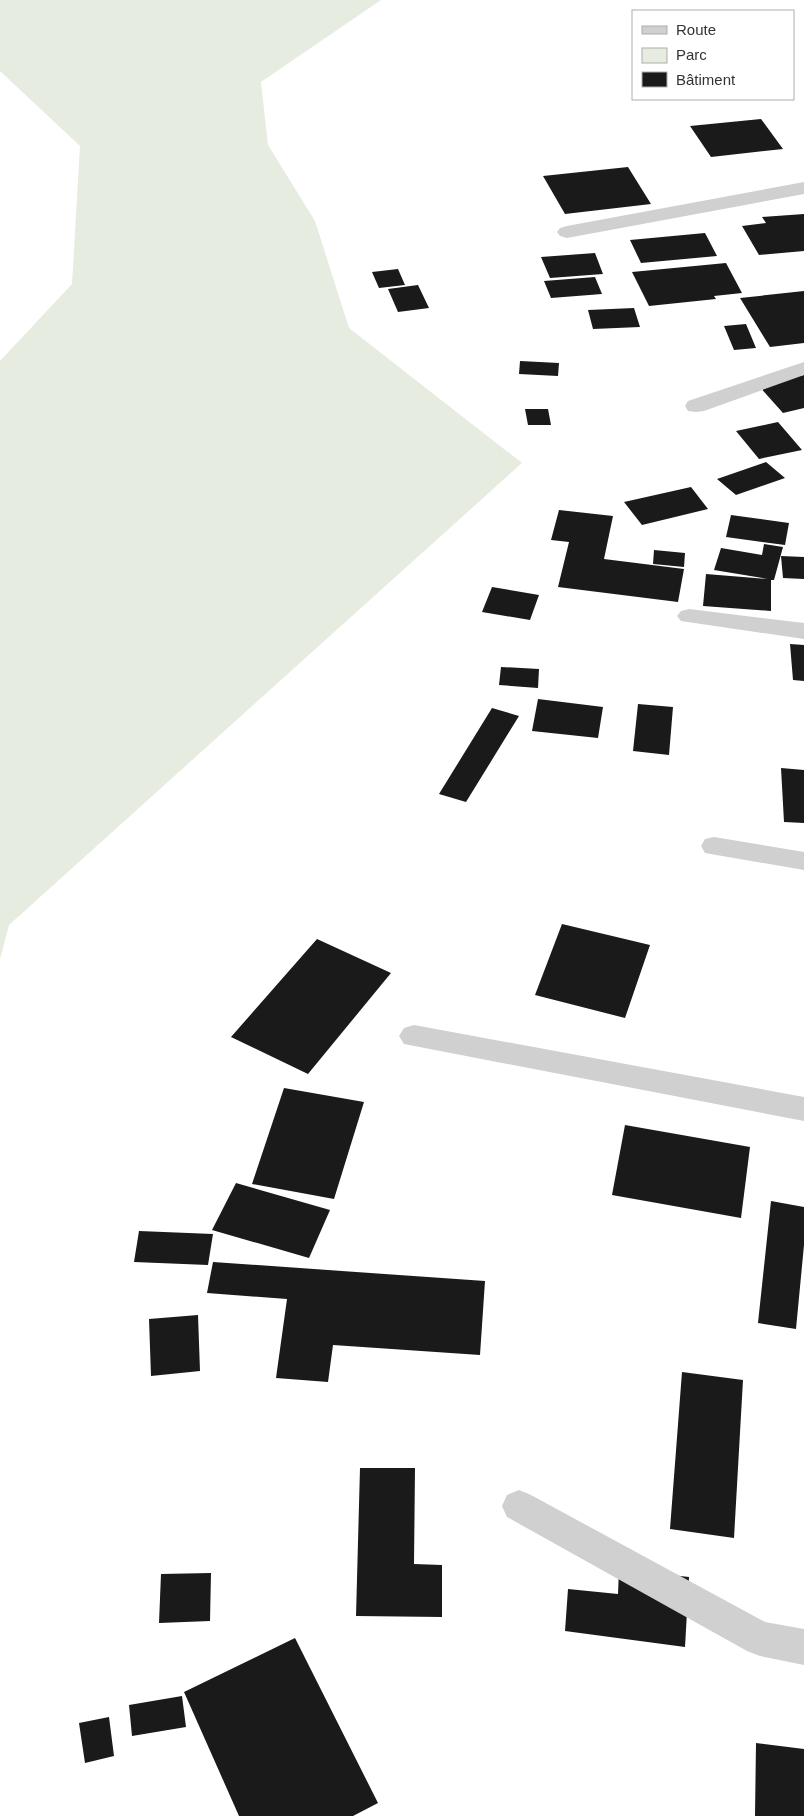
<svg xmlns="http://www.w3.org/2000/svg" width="804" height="1816" font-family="Helvetica,sans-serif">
  <rect width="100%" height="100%" fill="#fff"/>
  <path fill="#e6ecdf" d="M0 0H381L261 82 268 145 315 221 349 328 522 463 9 925 0 959V361L72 284 80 146 0 71Z"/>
  <path fill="#1a1a1a" d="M761 119 783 149 711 157 690 126Z
    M628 167 651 204 565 214 543 176Z
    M804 214V251L759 255 742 226 766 223 762 217Z
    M705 233 717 256 641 263 630 240Z
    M595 253 603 274 550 278 541 257Z
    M726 263 742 293 714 296 716 299 649 306 632 272Z
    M398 269 405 285 379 288 372 272Z
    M595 277 602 294 551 298 544 281Z
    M418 285 429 308 398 312 388 289Z
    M804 291V343L770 347 740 298Z
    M634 308 640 327 593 329 588 310Z
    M746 324 756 348 734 350 724 326Z
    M520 361 559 363 558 376 519 374Z
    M804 375V408L783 413 758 385Z
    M525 409H548L551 425H528Z
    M778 422 802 450 759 459 736 431Z
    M766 462 785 478 736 495 717 479Z
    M691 487 708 509 642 525 624 502Z
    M559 510 613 516 604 559 684 569 678 602 558 587 569 542 551 540Z
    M731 515 789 523 785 545 726 537Z
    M764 544 783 547 774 580H771V611L703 606 706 574 768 579 714 570 721 548 762 555Z
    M654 550 685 553 684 567 653 564Z
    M781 556 804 557V579L783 578Z
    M492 587 539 595 530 620 482 612Z
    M790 644 804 645V681L793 680Z
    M501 667 539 669 538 688 499 685Z
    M538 699 603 707 598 738 532 731Z
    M638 704 673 707 669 755 633 751Z
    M492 708 519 716 466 802 439 794Z
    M781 768 804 770V823L784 822Z
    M562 924 650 945 625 1018 535 995Z
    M317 939 391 973 308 1074 231 1037Z
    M284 1088 364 1102 334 1199 252 1184Z
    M625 1125 750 1147 741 1218 612 1195Z
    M236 1183 330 1210 309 1258 212 1230Z
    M771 1201 804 1207V1245L796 1329 758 1323Z
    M139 1231 213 1234 208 1265 134 1262Z
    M213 1262 485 1281 480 1355 333 1345 328 1382 276 1378 287 1299 207 1293Z
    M198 1315 200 1371 151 1376 149 1319Z
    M682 1372 743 1380 734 1538 670 1529Z
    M360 1468H415L414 1564 442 1565V1617L356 1616Z
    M619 1569 689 1577 685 1647 565 1631 568 1589 618 1594Z
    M211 1573 210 1621 159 1623 161 1574Z
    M295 1638 378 1803 353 1816H239L184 1692Z
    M182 1696 186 1727 132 1736 129 1705Z
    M109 1717 114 1756 85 1763 79 1723Z
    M756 1743 804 1749V1816H755Z"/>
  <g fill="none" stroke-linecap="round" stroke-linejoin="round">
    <path fill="#d0d0d0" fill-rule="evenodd" d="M804 182V194L567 238 560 236 557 232 560 228 567 226Z
      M804 362V375L704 411 696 412 688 411 685 406 688 401Z
      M689 609 804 623V639L681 621 677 616 681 611Z
      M714 837 804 852V870L705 853 701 846 705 839Z
      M414 1025 804 1097V1121L404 1044 399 1036 404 1028Z
      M519 1490 531 1495 765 1622 804 1629V1665L760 1656 747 1651 507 1517 502 1506 507 1495Z"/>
  </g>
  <rect x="632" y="10" width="162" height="90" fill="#ffffff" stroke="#adadad"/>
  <rect x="642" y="26" width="25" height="8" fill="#d0d0d0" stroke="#adadad"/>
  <text x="676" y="35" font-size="15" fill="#333333">Route</text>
  <rect x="642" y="48" width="25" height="15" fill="#e6ecdf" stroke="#adadad"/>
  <text x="676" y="60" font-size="15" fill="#333333">Parc</text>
  <rect x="642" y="72" width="25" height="15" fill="#1a1a1a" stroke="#adadad"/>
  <text x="676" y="85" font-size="15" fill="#333333">Bâtiment</text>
</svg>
